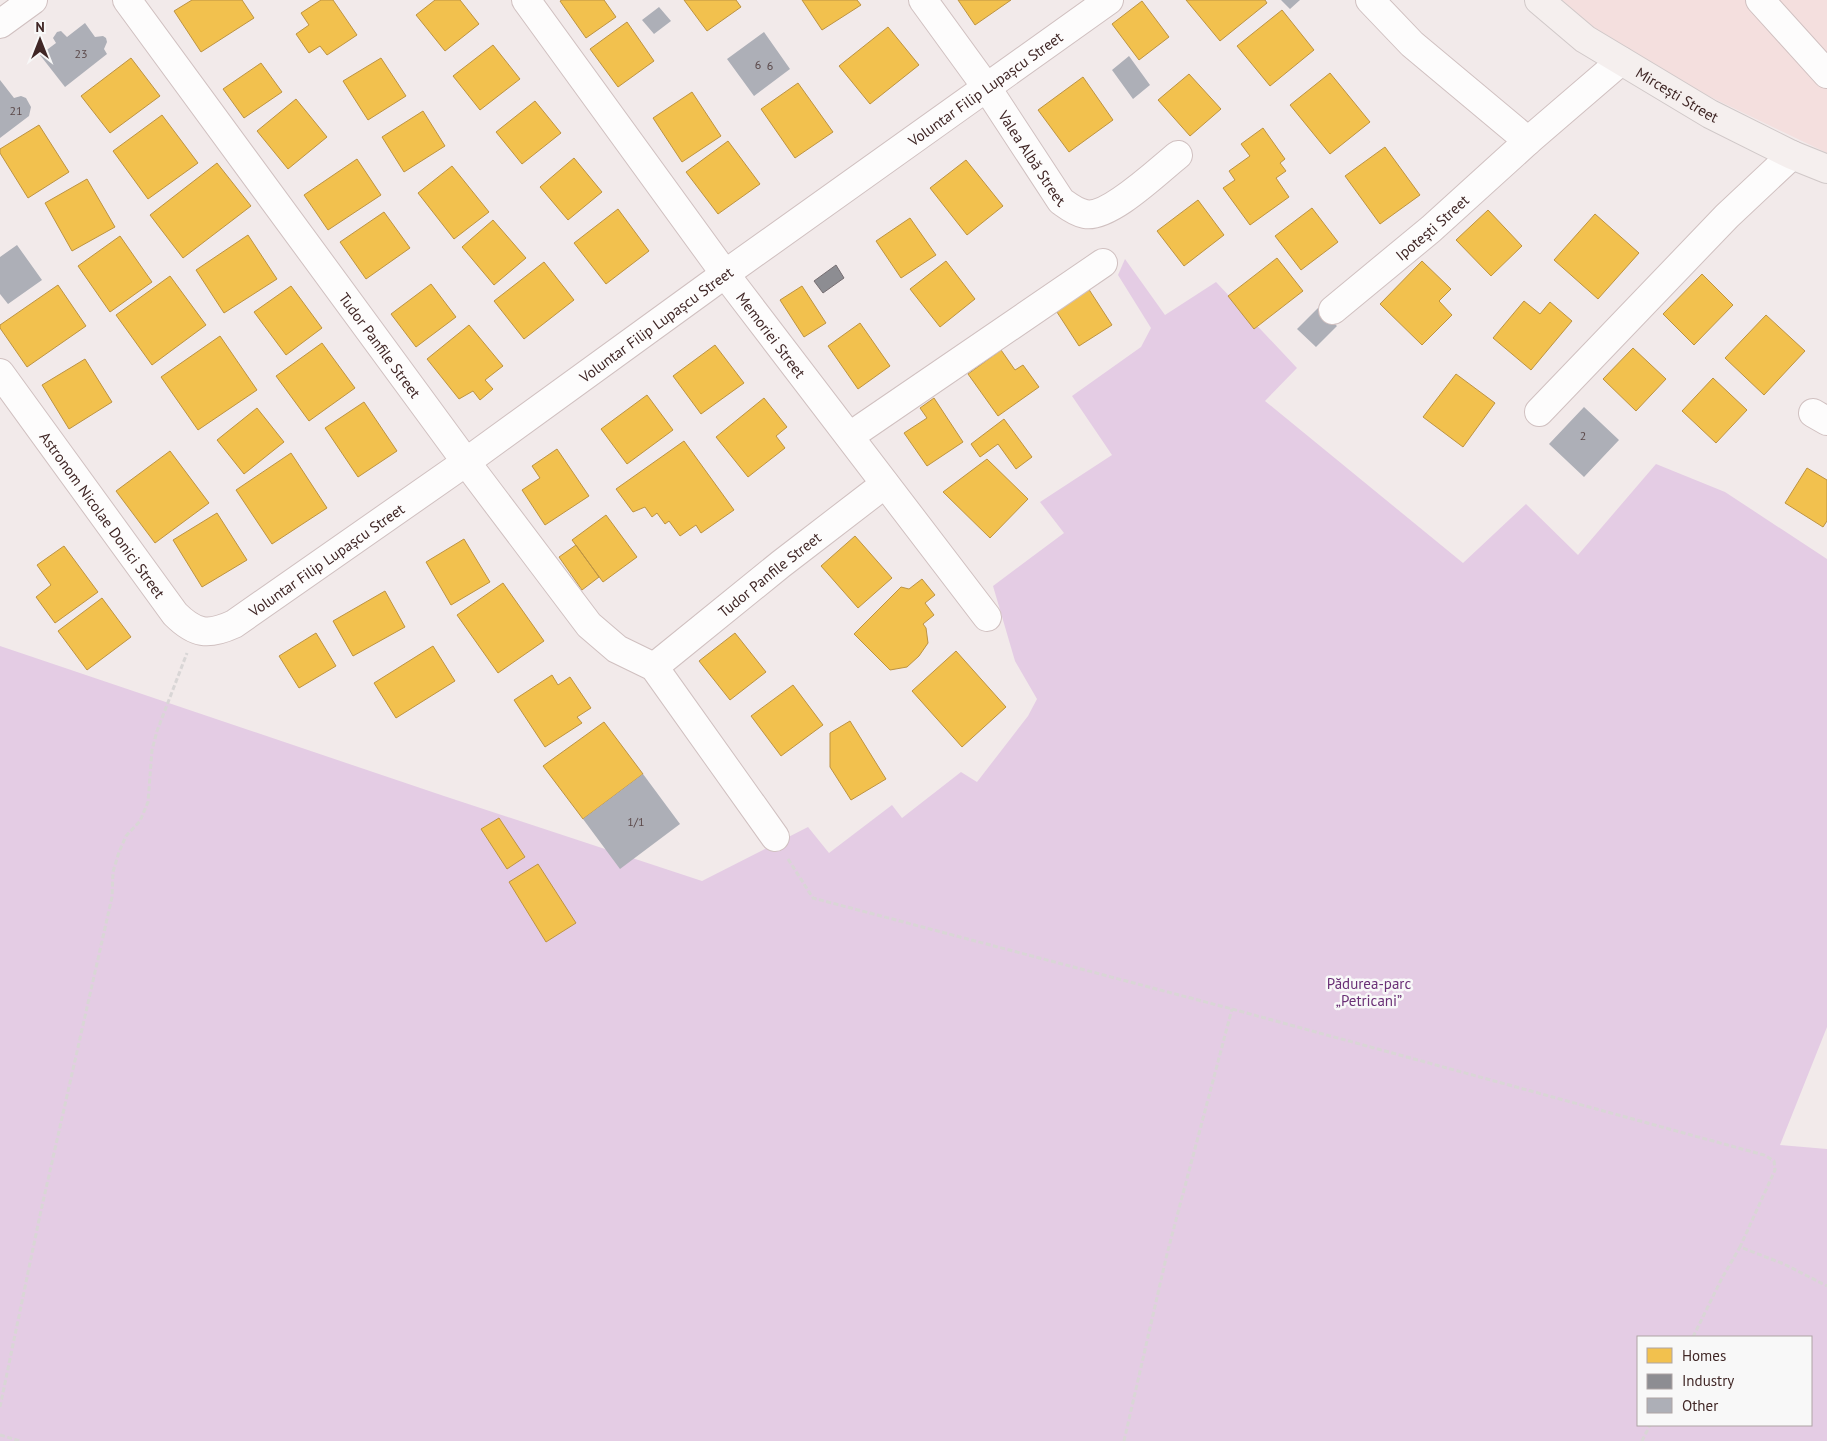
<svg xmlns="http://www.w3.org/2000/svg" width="1827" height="1441" font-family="'PT Sans',sans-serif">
  <rect width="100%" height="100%" fill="#f2eaea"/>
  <path fill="#f4dfde" d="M1562 0H1827V153L1694 89 1588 25Z"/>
  <path fill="#e4cce4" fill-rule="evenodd" d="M1125 259 1165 315 1216 282 1297 368 1265 401 1463 563 1526 504 1578 555 1656 464 1725 492 1827 559V1027L1780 1145 1827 1149V1441H0V646L444 796 702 881 808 827 829 853 892 805 902 818 961 772 977 782 1028 716 1037 699 1015 661 993 586 1064 533 1040 502 1112 455 1072 396 1141 347 1151 328 1118 275ZM1638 1337H1811V1425H1638Z"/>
  <path fill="#f2c14e" stroke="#bd9342" d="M192 0H242L254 18 201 52 174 11Z
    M321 0H333L357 35 327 55 320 46 309 53 296 34 309 25 301 13Z
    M435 0H460L479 24 445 51 416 15Z
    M562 0H604L616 17 586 38 560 1Z
    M684 0H736L741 7 707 31Z
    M802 0H857L861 5 822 30Z
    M958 0H1011L975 25Z
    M1186 0H1265L1267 3 1220 41Z
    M1142 1 1169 37 1139 60 1112 24Z
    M1282 10 1314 50 1270 86 1237 46Z
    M627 22 654 61 618 87 590 49Z
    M888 27 919 65 870 104 839 66Z
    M493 45 520 79 480 110 453 76Z
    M131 58 160 96 110 133 81 96Z
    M381 58 406 96 368 120 343 81Z
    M261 63 282 92 244 118 223 89Z
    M1330 73 1370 122 1330 154 1290 105Z
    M1189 74 1221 109 1190 136 1158 100Z
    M1083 77 1113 120 1069 152 1038 110Z
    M798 83 833 132 795 158 761 109Z
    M692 92 721 136 682 162 653 118Z
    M296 99 327 137 288 169 257 131Z
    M535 101 561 133 522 164 496 132Z
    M423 111 445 146 404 172 382 137Z
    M162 115 198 163 148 199 113 151Z
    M39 125 69 172 28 198 0 153V149Z
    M1263 128 1285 159 1280 163 1286 171 1276 178 1289 197 1250 225 1223 188 1235 180 1229 171 1250 156 1241 144Z
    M728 141 760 184 718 214 686 172Z
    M1385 147 1420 195 1380 224 1345 176Z
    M574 158 602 192 568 220 540 187Z
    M357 159 381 195 328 230 304 195Z
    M966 160 1003 206 967 235 930 188Z
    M217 163 251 206 183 258 150 215Z
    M452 166 489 212 454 239 418 193Z
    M87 179 115 227 72 251 45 203Z
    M1198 200 1224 235 1184 266 1157 231Z
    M1312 208 1338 242 1301 270 1275 236Z
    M618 209 649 251 606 284 574 243Z
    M1488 210 1522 246 1491 276 1456 240Z
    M384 212 410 248 366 279 340 242Z
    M1595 214 1639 253 1598 299 1554 260Z
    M910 218 936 255 901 278 876 241Z
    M493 220 526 258 494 285 462 247Z
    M248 235 277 279 224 313 196 270Z
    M120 236 152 282 110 312 78 266Z
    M1277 258 1303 291 1254 329 1228 296Z
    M946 261 975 299 940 327 910 289Z
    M1422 261 1451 289 1439 301 1452 315 1422 345 1380 304Z
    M544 262 574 300 524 339 494 301Z
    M1702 274 1733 305 1694 345 1663 314Z
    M170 276 206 325 152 365 116 315Z
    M431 284 456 317 416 347 391 314Z
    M58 285 86 326 27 367 0 328V325Z
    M291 286 322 328 286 355 254 312Z
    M802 286 826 323 804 337 780 300Z
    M1088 288 1112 325 1079 346 1055 309Z
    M1524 301 1540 314 1550 302 1572 321 1531 370 1493 338Z
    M1766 315 1805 351 1764 395 1725 358Z
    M860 323 890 366 858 389 828 346Z
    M469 325 503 366 485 380 493 389 480 400 473 391 459 399 427 359Z
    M220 336 257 390 198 430 161 377Z
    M322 343 355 388 309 421 276 376Z
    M715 345 744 383 701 414 673 376Z
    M1633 348 1666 379 1636 411 1603 379Z
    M1001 350 1015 370 1023 365 1039 387 998 416 968 374Z
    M85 359 112 402 69 429 42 385Z
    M1456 374 1495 403 1463 447 1423 417Z
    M1713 378 1747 410 1716 443 1682 411Z
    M647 395 673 430 627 464 601 429Z
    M764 398 787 427 776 436 785 448 748 477 716 437Z
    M934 398 963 442 927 466 904 433 927 418 920 408Z
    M364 402 397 451 358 477 325 428Z
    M257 408 284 442 244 474 217 440Z
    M1004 419 1032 457 1016 469 998 444 980 457 971 444Z
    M684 441 734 510 701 533 696 525 680 536 669 521 665 524 657 513 652 517 645 507 633 512 616 489Z
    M557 449 589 496 545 525 522 490 540 478 532 466Z
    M170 451 209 503 155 543 116 491Z
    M291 453 327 508 272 544 236 490Z
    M987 459 1028 499 990 538 943 492Z
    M1807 468 1827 480V521L1823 527 1785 503Z
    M217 513 247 560 202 587 173 540Z
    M606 515 637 557 603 582 572 540Z
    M855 536 892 578 858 608 821 566Z
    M464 539 490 582 451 605 426 562Z
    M576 545 599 577 582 590 559 557Z
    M64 546 98 592 55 623 36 597 51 585 37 565Z
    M922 579 935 595 925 603 934 615 923 624 926 628 928 643 919 656 907 667 890 670 854 634 901 587 909 589Z
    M503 583 544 641 498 673 457 615Z
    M385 591 405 627 353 656 333 621Z
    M102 598 131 637 87 670 58 631Z
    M316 633 336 666 299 688 279 656Z
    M735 633 766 672 730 700 699 661Z
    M433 646 455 681 396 718 374 683Z
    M956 651 1006 707 962 747 912 691Z
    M552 675 558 685 570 677 591 708 577 717 582 723 545 747 514 700Z
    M793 685 823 725 781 756 751 716Z
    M850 721 886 779 851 800 830 767V733Z
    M604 722 643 774 583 819 543 766Z
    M499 818 525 857 507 869 481 829Z
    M538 864 576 923 546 942 509 882Z"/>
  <path fill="#8d8d92" stroke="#766e72" d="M836 265 844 278 823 293 814 281Z"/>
  <path fill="#adafb7" d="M1281 0H1300L1290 9Z
    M659 7 671 21 654 34 642 20Z
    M85 23 95 37 103 36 106 38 107 42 104 49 107 54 65 87 40 55 56 43 53 38 57 32 61 31 67 37Z
    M764 32 790 69 754 96 727 59Z
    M1129 56 1150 85 1133 99 1112 70Z
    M0 80 14 98 21 96 26 98 31 107 29 116 0 138Z
    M17 245 42 280 8 304 0 294V257Z
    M1318 308 1337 326 1316 347 1297 329Z
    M1584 407 1619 440 1584 477 1549 444Z
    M643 774 680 824 620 869 583 819Z"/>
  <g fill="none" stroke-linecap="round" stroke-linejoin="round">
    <defs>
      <g id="minor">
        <path id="s1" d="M127 0 466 462 589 625 617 649 654 667 775 837"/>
        <path id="s2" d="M526 0 725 274 987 617"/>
        <path id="s3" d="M923 0 987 88 1061 201C1068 206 1075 212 1085 214 1109 219 1159 170 1178 155"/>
        <path d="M1370 0 1412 44 1528 141"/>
        <path d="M1760 0 1827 74"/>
        <path d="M0 24 33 0"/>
        <path id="s4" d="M1333 310 1431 229 1528 141 1621 61"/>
        <path id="s5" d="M0 373 175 614C195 634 208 636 234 624L466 462 725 274 1109 0"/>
        <path d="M1539 412 1727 216 1792 155"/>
        <path d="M1813 413 1827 421"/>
        <path d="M850 436 1103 263"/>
        <path id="s6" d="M654 667 781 564 885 484"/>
      </g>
      <g id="major">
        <path id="s7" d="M1539 0 1585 39 1710 114 1792 155 1827 169"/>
      </g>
    </defs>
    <use href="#minor" stroke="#d0c0c0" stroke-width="30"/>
    <use href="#major" stroke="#d0c8c8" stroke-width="30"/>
    <path stroke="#d9d6d6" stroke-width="3" stroke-dasharray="5 2.5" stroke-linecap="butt" d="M788 859 813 898 1232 1009 1764 1155 1774 1161 1775 1170 1740 1247 1784 1264 1827 1286
      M1693 1337 1722 1278 1740 1247
      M0 1407 40 1215 112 897 113 872 119 852 126 836 140 821 148 802 152 750 157 731 187 653
      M0 1435 20 1441
      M1124 1441 1167 1254 1232 1009
      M1642 1441 1650 1425"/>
    <use href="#minor" stroke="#fdfcfc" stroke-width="28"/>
    <use href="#major" stroke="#f5efee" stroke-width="28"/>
  </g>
  <g text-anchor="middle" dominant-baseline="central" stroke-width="5" stroke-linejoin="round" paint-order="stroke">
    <g font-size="12" fill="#5b494a">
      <text x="81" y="53">23</text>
      <text x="758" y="64">6</text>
      <text x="770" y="65">6</text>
      <text x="16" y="110">21</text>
      <text x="1583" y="435">2</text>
      <text x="636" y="821">1/1</text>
    </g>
    <g font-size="15" fill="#402726" stroke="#f8f8f8">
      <text stroke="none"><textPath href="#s5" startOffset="1286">Voluntar Filip Lupașcu Street</textPath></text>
      <text stroke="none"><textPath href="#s7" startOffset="168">Mircești Street</textPath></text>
      <text stroke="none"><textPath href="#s3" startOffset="192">Valea Albă Street</textPath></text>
      <text stroke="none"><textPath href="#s4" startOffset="129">Ipotești Street</textPath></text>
      <text stroke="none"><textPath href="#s5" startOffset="881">Voluntar Filip Lupașcu Street</textPath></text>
      <text stroke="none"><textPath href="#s2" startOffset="415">Memoriei Street</textPath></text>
      <text stroke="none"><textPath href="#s1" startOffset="428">Tudor Panfile Street</textPath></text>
      <text stroke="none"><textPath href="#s5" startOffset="175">Astronom Nicolae Donici Street</textPath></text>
      <text stroke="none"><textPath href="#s5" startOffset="476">Voluntar Filip Lupașcu Street</textPath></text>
      <text stroke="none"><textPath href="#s6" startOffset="148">Tudor Panfile Street</textPath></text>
    </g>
    <g font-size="15" fill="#6a3076" stroke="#f8f8f8">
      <text x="1369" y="983">Pădurea-parc<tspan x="1369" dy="17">„Petricani”</tspan></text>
    </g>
  </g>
  <rect x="1637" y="1336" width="175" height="90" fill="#f8f8f8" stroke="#aea4a4"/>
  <rect x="1647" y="1348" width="25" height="15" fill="#f2c14e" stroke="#aea4a4"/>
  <text x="1682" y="1361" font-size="15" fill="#402726">Homes</text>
  <rect x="1647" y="1374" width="25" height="15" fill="#8d8d92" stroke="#aea4a4"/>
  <text x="1682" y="1386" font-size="15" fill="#402726">Industry</text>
  <rect x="1647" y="1398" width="25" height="15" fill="#adafb7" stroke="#aea4a4"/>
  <text x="1682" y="1411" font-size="15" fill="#402726">Other</text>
  <g transform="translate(40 40)" stroke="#f8f8f8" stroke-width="4" paint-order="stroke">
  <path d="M0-4L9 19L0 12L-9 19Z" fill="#402726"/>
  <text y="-8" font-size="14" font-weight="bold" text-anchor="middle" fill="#402726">N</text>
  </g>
</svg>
